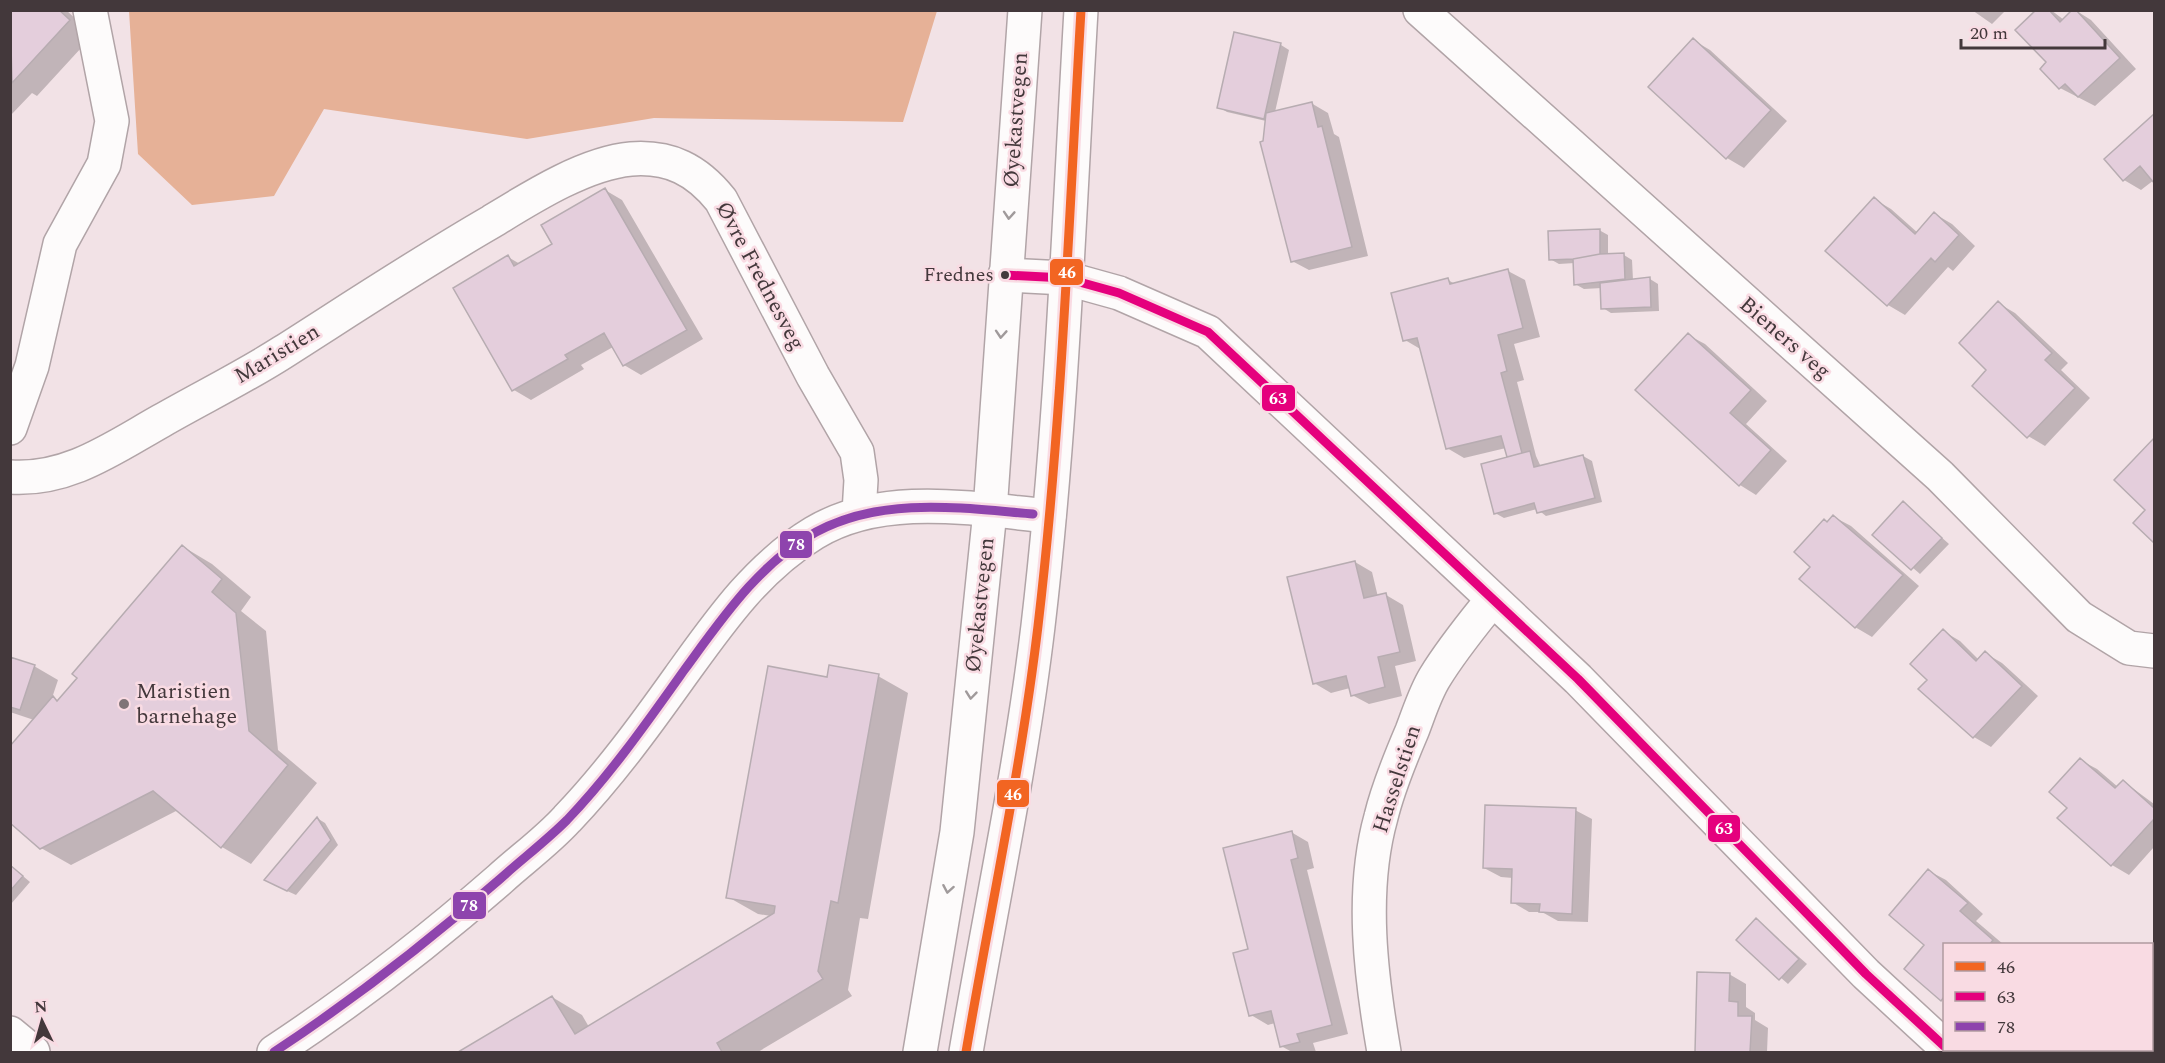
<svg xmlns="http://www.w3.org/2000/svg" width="2165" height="1063" font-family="Spectral,serif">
  <rect width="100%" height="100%" fill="#f2e2e6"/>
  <path fill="#e6b197" d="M129 11V10L937 11 903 122 654 118 527 139 324 109 274 196 192 205 138 154Z"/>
  <path fill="#0003" d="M10 10H66L93 35 37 96 32 93 10 116Z
    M1972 10H2006L1992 24Z
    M2038 10H2051L2064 20 2075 10 2091 20 2136 69 2095 106 2060 88Z
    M1235 34 1281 45 1289 50 1275 112 1311 103 1328 113 1334 134 1339 137 1368 256 1309 270 1292 261 1264 142 1266 121 1227 112 1219 107Z
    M1693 40 1710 50 1787 121 1744 168 1727 158Z
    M2154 116V180L2141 190 2124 180 2106 159Z
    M605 190 622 200 703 339 641 375 624 365 613 347 581 365 584 369 531 400 514 390 455 288 508 257 520 264 554 245Z
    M1874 199 1891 209 1918 233 1935 214 1952 224 1975 246 1953 271 1948 267 1905 315 1888 305 1827 251Z
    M1599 230 1608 235V255H1624L1632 260 1633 280 1650 279 1658 284 1659 311 1611 313 1603 308 1602 288 1584 289 1575 284V263L1559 264 1550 259Z
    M1508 271 1525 280 1540 337 1514 344 1524 380 1517 382 1536 456 1541 467 1583 456 1592 461 1602 502 1546 516 1537 509 1504 518 1495 513 1511 457 1506 448 1464 458 1447 448 1422 350 1405 340 1448 280 1455 284Z
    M1998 303 2015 313 2068 363 2061 370 2090 398 2045 446 2028 436 1989 370Z
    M1688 335 1705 344 1767 401 1746 424 1787 461 1756 495 1740 485Z
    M2154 440V541L2135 523 2147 510 2116 480Z
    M1903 503 1949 544 1920 574 1874 534Z
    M1834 517 1851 526 1919 586 1872 637 1855 627 1812 567 1825 521 1828 523Z
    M182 546 212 564 251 597 241 611 266 631 278 750 317 783 251 864 222 847 178 810 71 865 41 848 34 720 10 712V658L34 666 58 680 52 698 59 701Z
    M1355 562 1372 572 1378 597 1386 595 1403 605 1416 661 1395 666 1402 696 1369 704 1352 695 1350 688 1331 693 1314 683Z
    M1943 631 1960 641 1979 660 1985 653 2002 663 2038 696 1991 747 1974 737 1929 680Z
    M878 676 908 693 868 919 860 918 848 990 852 996 758 1052H461L552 997 582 1015 589 1027 771 916 758 914 728 897 828 678Z
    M2080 760 2097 769 2118 787 2123 781 2154 804V847L2129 875 2112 865 2060 818 2069 808Z
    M1575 810 1592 819 1588 922 1558 921 1542 912H1529L1512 902 1513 878 1501 877 1484 868Z
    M317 818 325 823 338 845 296 895 274 885Z
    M1291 832 1308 842 1314 868 1307 870 1348 1034 1313 1043 1316 1052H1292L1281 1046 1275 1023 1268 1025 1251 1015 1250 950Z
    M10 865 30 882 11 904 10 903Z
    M1929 871 1946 880 1983 914 1976 921 2003 944H1944V1001L1926 945Z
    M1757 920 1807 964 1788 984 1738 940Z
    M1699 973 1729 974 1746 984V1007L1755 1013V1020L1768 1028 1767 1052H1697Z
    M2038 1050H2094L2092 1052H2041Z
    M2103 1050H2110L2115 1052H2100Z"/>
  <path fill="#e4cedc" stroke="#b7acb1" stroke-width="1.5" d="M10 10H59L70 20 12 83Z
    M2036 10H2049L2060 22 2072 10H2076L2120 58 2078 97 2065 84 2059 89 2040 69 2046 62 2015 30Z
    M1234 32 1281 43 1264 119 1217 108Z
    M1693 38 1771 110 1726 159 1648 87Z
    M1312 102 1318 127 1322 126 1352 247 1291 262 1260 142 1263 141 1266 113Z
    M2154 114V183L2140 166 2123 181 2104 159Z
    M605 188 687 330 623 366 604 333 565 355 568 359 512 391 453 288 508 255 514 266 552 244 541 225Z
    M1874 197 1915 234 1934 212 1959 235 1935 262 1931 258 1887 306 1825 251Z
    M1600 229V254L1573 259 1549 260 1548 231Z
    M1624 253 1625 279 1574 285 1573 259 1600 254Z
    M1508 269 1523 328 1498 335 1507 371 1501 373 1522 453 1507 457 1501 436 1446 449 1417 338 1403 341 1391 293 1448 278 1450 284Z
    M1650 277 1651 307 1601 309 1600 283Z
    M1998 301 2052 353 2045 360 2075 388 2027 438 1972 386 1986 370 1959 343Z
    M1688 333 1751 390 1730 413 1771 450 1739 486 1635 390Z
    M2154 438V543L2133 523 2145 510 2114 480Z
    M1530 451 1534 467 1583 455 1595 498 1537 513 1534 503 1494 514 1481 464Z
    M1903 501 1942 538 1911 570 1872 535Z
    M1833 515 1903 575 1855 628 1799 579 1810 567 1794 552 1824 519 1827 522Z
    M182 545 222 579 212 592 236 613 249 731 288 765 221 848 153 791 40 849 10 823V746L53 696 57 701 77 678 72 674Z
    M1355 561 1364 598 1386 593 1400 652 1378 657 1385 687 1351 696 1346 676 1313 684 1287 577Z
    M1943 629 1976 661 1985 651 2022 686 1973 738 1918 689 1927 680 1910 664Z
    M10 657 35 665 20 710 10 707Z
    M829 665 879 674 838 903 831 901 818 971 823 979 717 1043 722 1052H458L552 996 575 1034 774 913 775 906 726 898 768 666 827 677Z
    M2080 758 2115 788 2123 780 2154 808V819L2111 866 2057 818 2067 808 2049 792Z
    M1485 805 1576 808 1572 914 1539 912 1540 904 1511 903 1512 869 1483 868Z
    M317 817 331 840 287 891 264 880Z
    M1292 831 1298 858 1291 860 1332 1025 1297 1034 1300 1042 1280 1047 1271 1011 1249 1016 1233 953 1248 949 1223 848Z
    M10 865 23 876 10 891Z
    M1928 869 1968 903 1960 911 1993 940 1990 944H1944V997L1941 1001 1904 969 1924 945 1889 915Z
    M1756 918 1799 959 1779 980 1736 940Z
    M1697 972 1730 973 1729 1001 1738 1002V1016H1752L1750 1052H1695Z
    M2036 1050H2082L2079 1052H2039Z"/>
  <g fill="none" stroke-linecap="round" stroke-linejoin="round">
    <defs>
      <path id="minor" d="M1420 10 1940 476 2079 617 2129 648 2154 651
        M1005 275 1065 278 1119 293 1208 332 1578 679 1866 974 1944 1046
        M10 428 32 366 60 244 104 164 112 121 90 10
        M10 477C68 481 113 448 161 421 201 398 244 377 283 352 352 308 420 263 491 222 530 198 585 163 631 159 670 156 697 170 721 200L813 376 857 452 861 480 859 513
        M10 1033 33 1052
        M274 1052C353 1000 429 941 500 879 522 859 547 841 567 819 609 775 644 727 679 678 718 624 756 568 814 533 883 491 974 509 1049 516
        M1384 1052C1371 977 1360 892 1381 817 1388 788 1400 759 1412 731 1419 713 1425 693 1435 677 1452 649 1472 625 1492 600"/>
      <path id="major" d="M920 1052 957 832 990 511 1025 10
        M966 1052C990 911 1021 769 1038 626 1062 422 1069 216 1081 10"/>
    </defs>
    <use href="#minor" stroke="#b1a4a7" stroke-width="36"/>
    <use href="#major" stroke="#b1a4a7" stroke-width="36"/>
    <use href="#minor" stroke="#fdfbfb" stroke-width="33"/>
    <use href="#major" stroke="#fdfbfb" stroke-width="33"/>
    <defs>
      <path id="bus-1" d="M966 1052C990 911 1021 769 1038 626 1062 422 1069 216 1081 10"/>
      <path id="bus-2" d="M1005 275 1065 278 1119 293 1208 332 1578 679 1866 974 1944 1046"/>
      <path id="bus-3" d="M274 1052C353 1000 429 941 500 879 522 859 546 841 567 820 611 774 648 721 685 669 721 620 760 562 816 532 883 496 961 508 1033 514"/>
    </defs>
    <use href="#bus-1" stroke="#f9dbe3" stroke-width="14"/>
    <use href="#bus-2" stroke="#f9dbe3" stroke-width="14"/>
    <use href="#bus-3" stroke="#f9dbe3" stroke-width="14"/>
    <use href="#bus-1" stroke="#f26522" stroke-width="9"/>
    <use href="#bus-2" stroke="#e5007d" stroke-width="9"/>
    <use href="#bus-3" stroke="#8e44ad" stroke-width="9"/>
  </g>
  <defs><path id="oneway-chevron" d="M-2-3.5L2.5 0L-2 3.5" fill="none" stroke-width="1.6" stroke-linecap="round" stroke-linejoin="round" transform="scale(1.5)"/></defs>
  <g stroke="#a09a9b">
    <use href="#oneway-chevron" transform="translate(1009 215) rotate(94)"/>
    <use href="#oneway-chevron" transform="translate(1001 334) rotate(94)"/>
    <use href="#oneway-chevron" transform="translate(971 695) rotate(96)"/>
    <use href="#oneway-chevron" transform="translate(948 889) rotate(100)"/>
  </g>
  <circle fill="#43383b" stroke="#f9dbe3" stroke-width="2" cx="1005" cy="275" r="5"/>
  <circle fill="#807477" stroke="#f9dbe3" stroke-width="2" cx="124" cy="704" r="6"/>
  <g text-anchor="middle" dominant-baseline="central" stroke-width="5" stroke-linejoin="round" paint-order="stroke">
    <g font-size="20" fill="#43383b" stroke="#f9dbe3" text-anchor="end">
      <text x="994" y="275">Frednes</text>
    </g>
    <g font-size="22" fill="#43383b" stroke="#f9dbe3">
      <text transform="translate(1016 120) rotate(-86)">Øyekastvegen</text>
      <text transform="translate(760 276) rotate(62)">Øvre Frednesveg</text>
      <text transform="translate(1785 338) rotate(41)">Bieners veg</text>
      <text transform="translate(277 354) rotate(-31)">Maristien</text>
      <text transform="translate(980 605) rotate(-84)">Øyekastvegen</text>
      <text transform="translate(1397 779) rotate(-72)">Hasselstien</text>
    </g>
    <g font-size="22" fill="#43383b" stroke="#f9dbe3" text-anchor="start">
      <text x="136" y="691">Maristien<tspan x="136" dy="25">barnehage</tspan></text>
    </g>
  </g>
  <g stroke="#f9dbe3" stroke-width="2">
    <rect x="1049" y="258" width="35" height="28" rx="6" fill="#f26522"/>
    <rect x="1261" y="384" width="35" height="28" rx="6" fill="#e5007d"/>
    <rect x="779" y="530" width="34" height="29" rx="6" fill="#8e44ad"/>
    <rect x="996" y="779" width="34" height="29" rx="6" fill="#f26522"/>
    <rect x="1707" y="814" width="34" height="29" rx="6" fill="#e5007d"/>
    <rect x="452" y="891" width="35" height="29" rx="6" fill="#8e44ad"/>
  </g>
  <g font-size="16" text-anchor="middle" font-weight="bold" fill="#fff">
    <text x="1067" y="278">46</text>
    <text x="1278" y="404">63</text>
    <text x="796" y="550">78</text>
    <text x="1013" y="800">46</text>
    <text x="1724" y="834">63</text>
    <text x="469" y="911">78</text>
  </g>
  <rect width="2165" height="1063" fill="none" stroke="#43383b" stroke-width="24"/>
  <rect x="1943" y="943" width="210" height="108" fill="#f9dbe3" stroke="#b09aa0" stroke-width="1.5"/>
  <rect x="1955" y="962" width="30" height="9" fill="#f26522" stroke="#b09aa0" stroke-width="1.5"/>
  <text x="1997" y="973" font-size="18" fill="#43383b">46</text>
  <rect x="1955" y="992" width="30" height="9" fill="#e5007d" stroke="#b09aa0" stroke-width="1.5"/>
  <text x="1997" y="1003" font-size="18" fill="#43383b">63</text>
  <rect x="1955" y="1022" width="30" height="9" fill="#8e44ad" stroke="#b09aa0" stroke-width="1.5"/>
  <text x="1997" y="1033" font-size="18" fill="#43383b">78</text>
  <g transform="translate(42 1021) rotate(355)" stroke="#f9dbe3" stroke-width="4.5" paint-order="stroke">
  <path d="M0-4.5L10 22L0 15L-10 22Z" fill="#43383b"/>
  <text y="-9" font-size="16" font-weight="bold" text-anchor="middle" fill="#43383b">N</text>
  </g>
  <path d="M1961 39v9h144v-9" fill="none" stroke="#43383b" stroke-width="3"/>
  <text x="1970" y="39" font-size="18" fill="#43383b" stroke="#f9dbe3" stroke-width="4.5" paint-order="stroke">20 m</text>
</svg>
